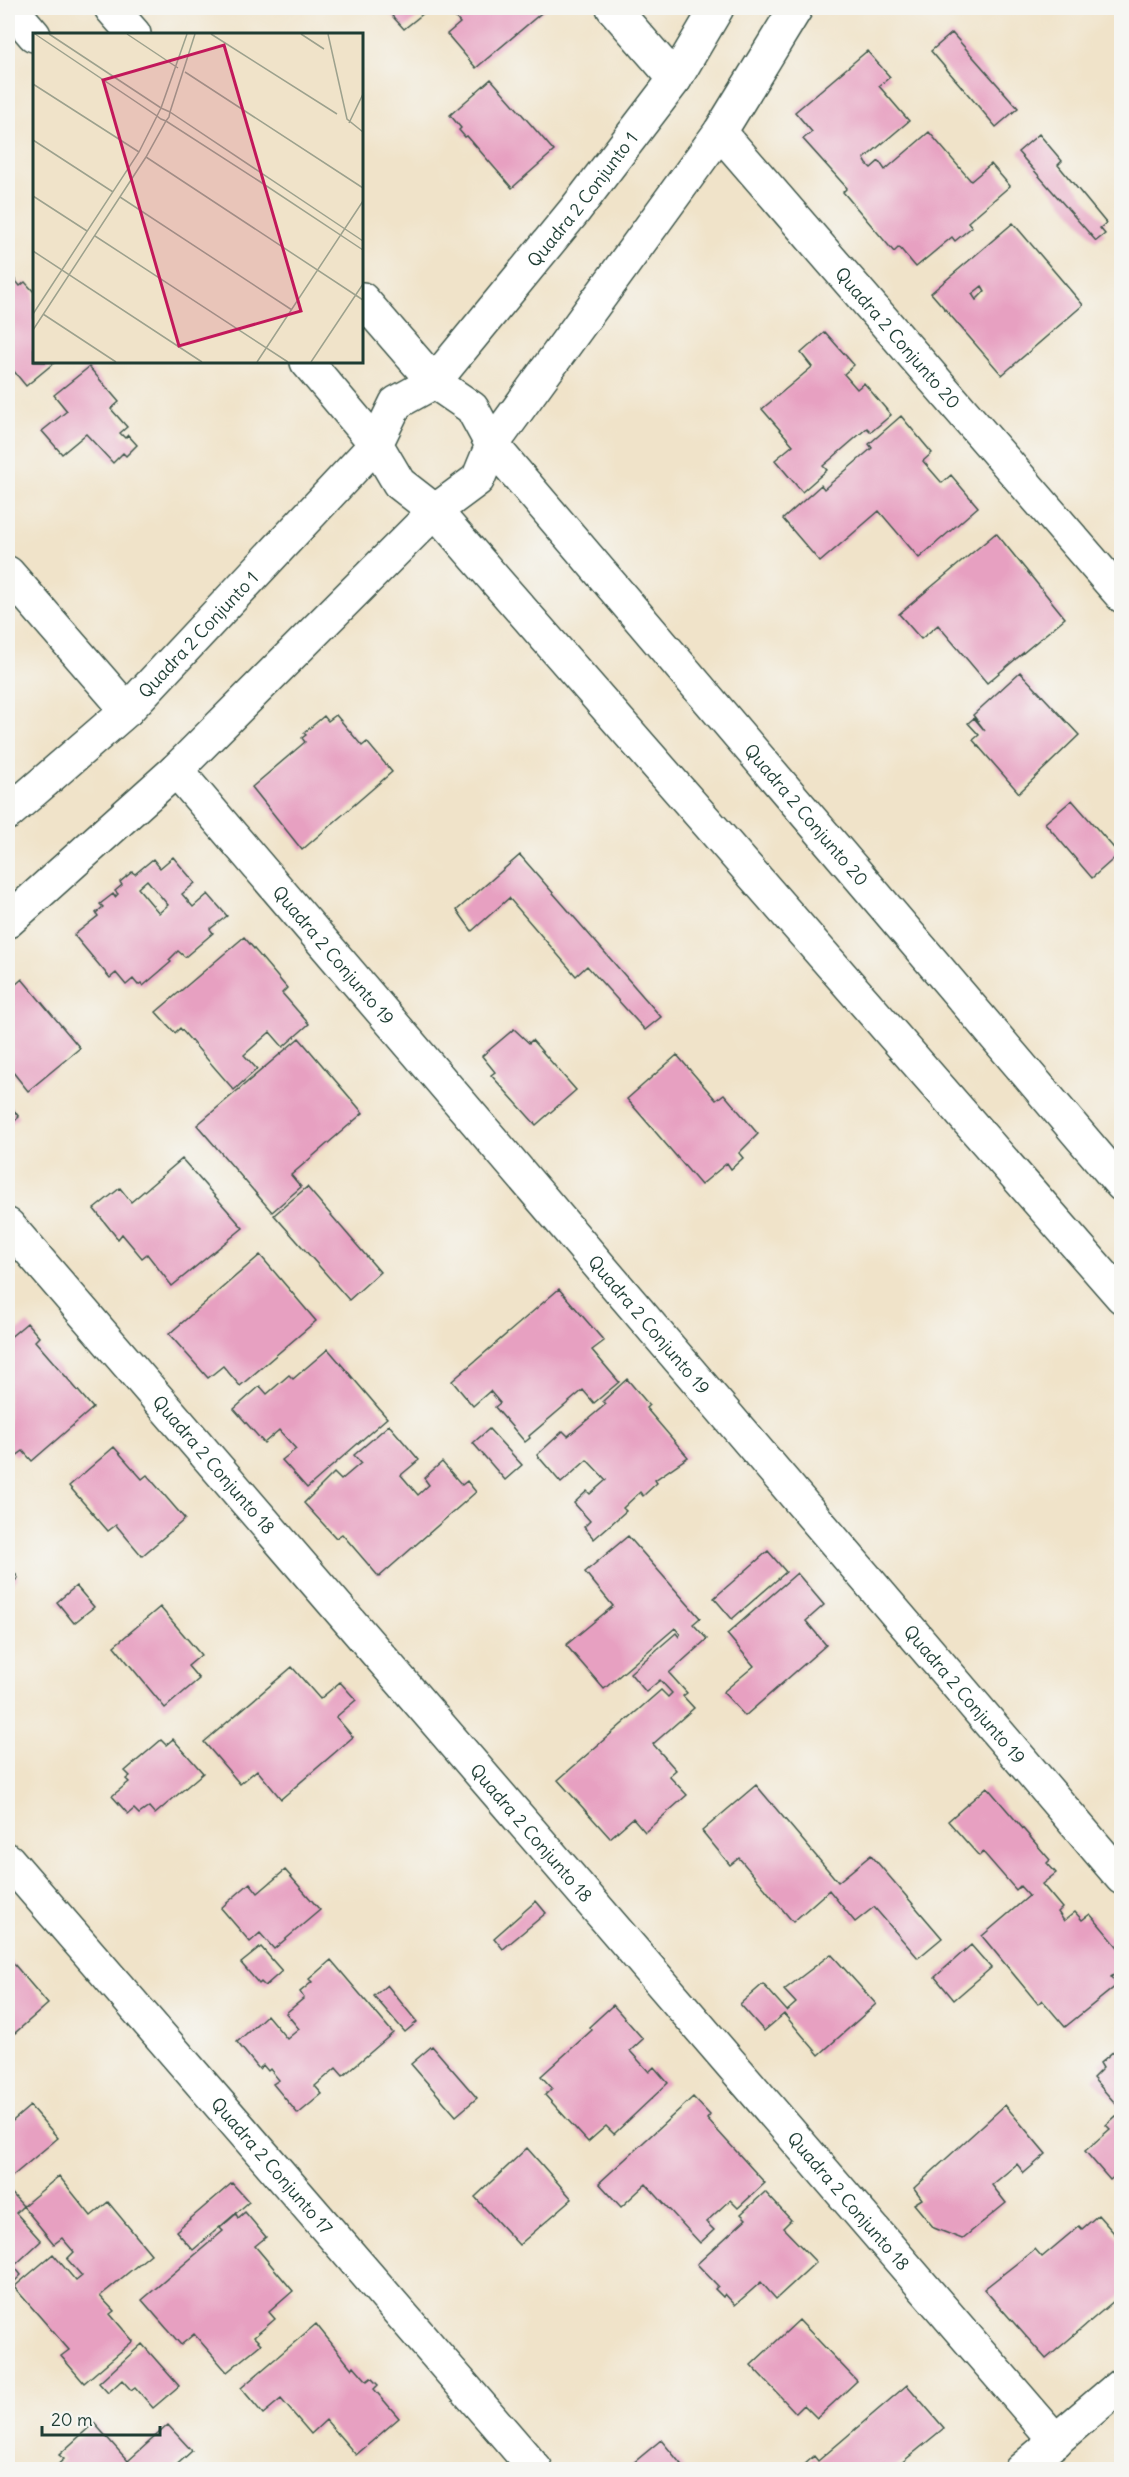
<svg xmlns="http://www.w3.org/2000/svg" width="1129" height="2477" font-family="Delius,sans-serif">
  <rect width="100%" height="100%" fill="#f6f6f2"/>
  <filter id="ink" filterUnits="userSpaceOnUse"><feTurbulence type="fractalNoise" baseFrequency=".0167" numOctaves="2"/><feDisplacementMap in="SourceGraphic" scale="12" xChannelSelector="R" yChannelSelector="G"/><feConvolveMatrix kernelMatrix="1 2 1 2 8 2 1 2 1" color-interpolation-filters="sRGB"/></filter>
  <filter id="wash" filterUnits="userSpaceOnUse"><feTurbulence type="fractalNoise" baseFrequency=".008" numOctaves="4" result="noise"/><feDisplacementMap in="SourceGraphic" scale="24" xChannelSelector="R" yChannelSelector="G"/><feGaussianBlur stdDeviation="1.35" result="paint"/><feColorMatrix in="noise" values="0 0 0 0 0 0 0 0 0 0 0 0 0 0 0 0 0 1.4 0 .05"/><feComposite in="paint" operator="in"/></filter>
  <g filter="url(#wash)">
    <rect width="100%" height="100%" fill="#f0e3c9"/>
    <g id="blocks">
      <path fill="#e7a0c1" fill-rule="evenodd" d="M385 8H430L404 29Z
        M447 8H545L546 9 476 68 447 34 460 23Z
        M952 33 1018 108 996 127 931 51Z
        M867 51 890 77 879 86 909 121 864 159 867 164 871 168 879 161 885 170 929 132 971 181 991 164 1010 186 968 222 972 227 955 241 952 237 916 267 899 247 894 252 843 192 847 188 803 139 812 132 795 112Z
        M491 79 554 151 512 188 467 136 465 137 459 130 461 128 450 115Z
        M1039 134 1062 161 1058 165 1106 223 1100 228 1105 234 1096 241 1018 152Z
        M1013 223 1083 305 1002 375 931 293ZM982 286 985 291 976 300 972 294Z
        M8 271 20 286 25 282 34 292V362H55L26 386 8 364Z
        M825 332 854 365 844 374 857 389 864 383 891 415 871 432 867 428 823 466 827 470 802 492 775 460 793 445 762 409 812 367 801 353Z
        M89 367 119 402 111 409 127 427 120 433 125 438 128 435 137 445 126 456 123 453 113 463 86 434 62 454 42 431 67 411 54 395Z
        M901 416 932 453 923 461 942 483 951 475 978 507 919 558 879 511 820 562 783 519 821 485 824 489 872 448 869 444Z
        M996 533 1065 618 987 683 938 625 921 639 899 614Z
        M1020 672 1079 735 1019 793 973 740 979 735 968 723 974 718 985 731 973 715Z
        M336 715 362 746 367 742 392 772 302 850 252 787 305 742 302 738 306 735 304 733 324 716 328 721Z
        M1072 800 1119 854 1092 878 1045 823Z
        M520 855 661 1017 645 1030 587 966 576 976 509 898 472 931 457 910Z
        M173 857 195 883 182 894 193 907 208 894 227 916 210 929 213 933 185 957 178 951 169 960 171 962 143 986 141 983 138 985 133 979 126 985 116 973 110 978 74 935 98 916 96 913 103 907 100 904 113 894 115 897 118 894 115 891 122 885 120 882 132 872 135 874 153 859 160 868ZM147 880 168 905 159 913 138 888Z
        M244 937 287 988 282 993 309 1024 283 1047 270 1032 244 1055 257 1069 234 1090 180 1028 175 1033 156 1012Z
        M22 979 80 1048 28 1091 12 1071 8 1079V991Z
        M514 1029 529 1043 532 1040 576 1090 536 1125 491 1075 495 1072 482 1056Z
        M299 1038 363 1113 291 1175 301 1187 272 1212 197 1125Z
        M677 1055 716 1100 724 1094 758 1134 739 1153 743 1158 731 1169 727 1163 701 1185 627 1099Z
        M8 1103 19 1117 8 1127Z
        M182 1159 243 1228 172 1286 147 1254 142 1258 122 1234 118 1239 94 1209 120 1188 131 1202Z
        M307 1187 380 1272 349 1300 274 1215Z
        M260 1255 316 1321 240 1386 223 1366 208 1378 169 1334Z
        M559 1289 604 1341 592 1350 619 1382 594 1403 583 1390 529 1436 530 1438 525 1442 495 1407 500 1403 490 1391 473 1406 452 1381Z
        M27 1323 39 1337 35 1341 93 1408 32 1461 23 1451 16 1456 8 1447V1339Z
        M328 1349 387 1418 307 1488 282 1460 296 1449 279 1430 264 1443 234 1409 260 1386 267 1394 289 1375 293 1379Z
        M627 1379 649 1405 646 1408 688 1457 655 1480 657 1483 643 1496 640 1492 623 1508 626 1511 594 1539 584 1527 590 1521 574 1503 587 1491 590 1494 606 1480 587 1460 561 1483 537 1455 563 1431 568 1436 606 1404 603 1401Z
        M389 1425 419 1460 401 1475 418 1495 429 1485 424 1478 442 1462 462 1485 467 1481 476 1492 379 1577 342 1534 336 1538 304 1503 334 1473 341 1480 361 1463 354 1455Z
        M489 1429 522 1465 505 1480 473 1443Z
        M114 1447 142 1479 147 1475 185 1519 142 1556 116 1525 108 1531 69 1486Z
        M628 1536 700 1618 693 1624 707 1639 669 1673 687 1693 683 1696 694 1708 653 1744 676 1770 669 1776 687 1795 645 1832 633 1818 610 1838 558 1780 661 1690 668 1697 672 1693 660 1680 646 1692 630 1673 676 1633 679 1637 680 1634 675 1628 604 1689 566 1645 613 1606 585 1572Z
        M768 1551 786 1572 732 1619 714 1598Z
        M8 1563 18 1578 8 1587Z
        M797 1573 824 1605 806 1621 826 1645 745 1716 723 1692 754 1666 727 1634Z
        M76 1586 94 1607 74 1623 57 1602Z
        M160 1607 201 1655 188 1666 199 1679 165 1708 114 1646Z
        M292 1667 320 1699 340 1682 356 1700 336 1717 353 1737 281 1799 257 1770 240 1784 204 1742Z
        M173 1739 203 1773 155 1814 149 1807 139 1814 134 1809 128 1814 112 1796 129 1782 126 1779 130 1776 125 1771 161 1740 166 1745Z
        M756 1785 838 1882 871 1855 942 1938 918 1958 874 1907 855 1922 829 1890 793 1922 739 1858 730 1865 702 1831Z
        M987 1787 1050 1860 1047 1863 1056 1873 1042 1884 1062 1908 1058 1912 1064 1921 1075 1912 1082 1920 1090 1914 1122 1952V1969L1111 1977 1117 1985 1065 2027 1042 2000 1038 2004 982 1936 1029 1896 1020 1886 1016 1890 983 1852 979 1856 948 1821Z
        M285 1870 320 1910 274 1949 260 1933 250 1942 221 1908 250 1883 258 1893Z
        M536 1901 546 1913 503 1949 494 1938Z
        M971 1945 991 1968 954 2000 935 1977Z
        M261 1947 282 1971 265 1986 261 1982 259 1984 241 1963Z
        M831 1954 876 2004 819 2055 784 2014 764 2031 740 2004 763 1984 787 2011 796 2003 784 1990Z
        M8 1957 48 2004 8 2039Z
        M331 1960 393 2033 343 2076 336 2068 315 2086 322 2094 298 2114 273 2084 279 2080 270 2069 268 2071 263 2065 259 2069 237 2042 267 2015 287 2039 299 2029 286 2013 304 1998 300 1992 312 1982 309 1979Z
        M387 1985 417 2022 405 2032 374 1996Z
        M613 2005 643 2039 630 2051 649 2072 654 2067 668 2083 614 2134 606 2126 588 2142 545 2095 552 2088 541 2076 592 2030 589 2027Z
        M1122 2044V2111L1093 2078 1103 2068 1100 2063Z
        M432 2046 477 2098 456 2116 411 2064Z
        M693 2097 710 2115 707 2119 765 2183 738 2208 730 2200 706 2222 714 2230 700 2243 646 2184 621 2207 599 2183Z
        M1005 2105 1046 2154 1024 2173 1017 2164 992 2185 1006 2203 962 2239 934 2228 914 2204 922 2199 914 2188Z
        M30 2106 58 2138 9 2179 8 2125Z
        M1116 2116 1122 2119V2170L1110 2180 1085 2151 1110 2129 1106 2125Z
        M527 2148 572 2199 519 2245 475 2197Z
        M59 2176 91 2216 108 2202 151 2254 100 2296 114 2311 110 2314 133 2341 84 2383 61 2356 69 2350 14 2287 53 2254 76 2281 82 2276 67 2259 74 2252 62 2238 54 2244 23 2206Z
        M232 2183 249 2202 193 2250 176 2231Z
        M8 2189 23 2206 16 2213 41 2241 14 2266 21 2275 8 2288Z
        M765 2192 791 2220 783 2228 816 2262 776 2299 761 2282 735 2305 725 2294 723 2297 715 2289 718 2286 697 2264 746 2219 741 2214Z
        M245 2212 266 2237 255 2246 293 2291 269 2312 275 2319 254 2337 261 2344 227 2372 194 2334 181 2345 142 2300 223 2231 220 2228 236 2214 238 2218Z
        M1098 2215 1122 2242V2294L1046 2359 984 2289 1035 2249 1042 2257 1079 2226 1082 2229Z
        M799 2320 857 2381 817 2418 804 2405 796 2413 751 2365Z
        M316 2324 352 2369 354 2366 367 2381 371 2378 378 2385 374 2389 399 2418 356 2455 326 2420 311 2434 281 2399 263 2414 241 2388Z
        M142 2344 179 2386 153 2408 135 2387 131 2390 122 2380 108 2393 99 2383Z
        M907 2385 944 2428 894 2469H806L803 2466 814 2456 818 2461Z
        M94 2423 128 2461 168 2425 192 2451 172 2469H53L64 2459 59 2455Z
        M661 2440 685 2469H626Z"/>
    </g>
  </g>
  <g filter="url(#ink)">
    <use href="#blocks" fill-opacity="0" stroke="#3e564a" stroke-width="1.5"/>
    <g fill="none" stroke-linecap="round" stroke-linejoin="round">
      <defs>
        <g id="street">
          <path d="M11 8 34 35"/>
          <path d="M111 8 134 34"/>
          <path d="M613 8 675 79"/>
          <path id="s1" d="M796 8 720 132 492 445 1122 1185"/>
          <path id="s2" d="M720 132 1122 596"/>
          <path id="s3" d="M362 299 434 382 575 210 675 79 717 8"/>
          <path d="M8 573 127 710"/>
          <path id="s4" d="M176 770 1122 1878"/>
          <path id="s5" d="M8 813 127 710 376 444 307 362"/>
          <path d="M8 921 176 770 435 511 478 479 492 445 472 408 434 382 396 403 376 444 399 483 435 511 1122 1297"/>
          <path id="s6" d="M8 1225 1056 2441"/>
          <path id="s7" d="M8 1860 536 2470"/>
          <path d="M1021 2470 1122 2384"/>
        </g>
      </defs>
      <use href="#street" stroke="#3e564a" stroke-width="36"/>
      <use href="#street" stroke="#fff" stroke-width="33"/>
    </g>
  </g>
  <g text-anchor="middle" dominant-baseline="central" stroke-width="4.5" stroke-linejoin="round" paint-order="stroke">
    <g font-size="18" fill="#1f3d34" stroke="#f6f6f2">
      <text stroke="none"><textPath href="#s3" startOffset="345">Quadra 2 Conjunto 1</textPath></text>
      <text stroke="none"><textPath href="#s2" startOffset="272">Quadra 2 Conjunto 20</textPath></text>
      <text stroke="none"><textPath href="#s5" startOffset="261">Quadra 2 Conjunto 1</textPath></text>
      <text stroke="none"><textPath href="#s1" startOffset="1018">Quadra 2 Conjunto 20</textPath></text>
      <text stroke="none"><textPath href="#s4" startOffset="243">Quadra 2 Conjunto 19</textPath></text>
      <text stroke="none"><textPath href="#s4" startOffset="729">Quadra 2 Conjunto 19</textPath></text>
      <text stroke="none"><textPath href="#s6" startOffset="316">Quadra 2 Conjunto 18</textPath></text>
      <text stroke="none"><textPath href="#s4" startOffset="1215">Quadra 2 Conjunto 19</textPath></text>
      <text stroke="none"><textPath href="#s6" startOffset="802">Quadra 2 Conjunto 18</textPath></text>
      <text stroke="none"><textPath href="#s7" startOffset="404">Quadra 2 Conjunto 17</textPath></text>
      <text stroke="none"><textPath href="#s6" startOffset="1288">Quadra 2 Conjunto 18</textPath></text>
    </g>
  </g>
  <g transform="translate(33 33)">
    <rect width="330" height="330" fill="#f0e3c9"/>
    <path fill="none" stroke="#9ca18d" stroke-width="1.5" d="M16 1 128 75 154 1M94 1 145 35M162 1 137 79 330 208M178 1 304 81M268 1 291 16M295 1 314 86 330 99M152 39 330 155M0 51 106 119M316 90 330 61M0 107 80 159M113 124 330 267M0 163 54 198M87 164 259 277M62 203 255 329M0 218 169 329M0 281 106 119 124 83 2 1M10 281 83 329M0 297 113 124 133 88 136 84 137 79 128 75 124 83 128 86 133 88 226 148 330 217M224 329 330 168M278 329 330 251"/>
    <path fill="#c2185b" fill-opacity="0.15" stroke="#c2185b" stroke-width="3" d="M191 12 268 278 146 313 70 47Z"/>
    <rect width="330" height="330" fill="none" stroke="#1f3d34" stroke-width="3"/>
  </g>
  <rect width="1129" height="2477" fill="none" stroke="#f6f6f2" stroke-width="30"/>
  <path d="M42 2426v9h118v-9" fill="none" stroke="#1f3d34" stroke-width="3"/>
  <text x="51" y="2426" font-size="18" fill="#1f3d34" stroke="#f6f6f2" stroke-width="4.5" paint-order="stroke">20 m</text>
</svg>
